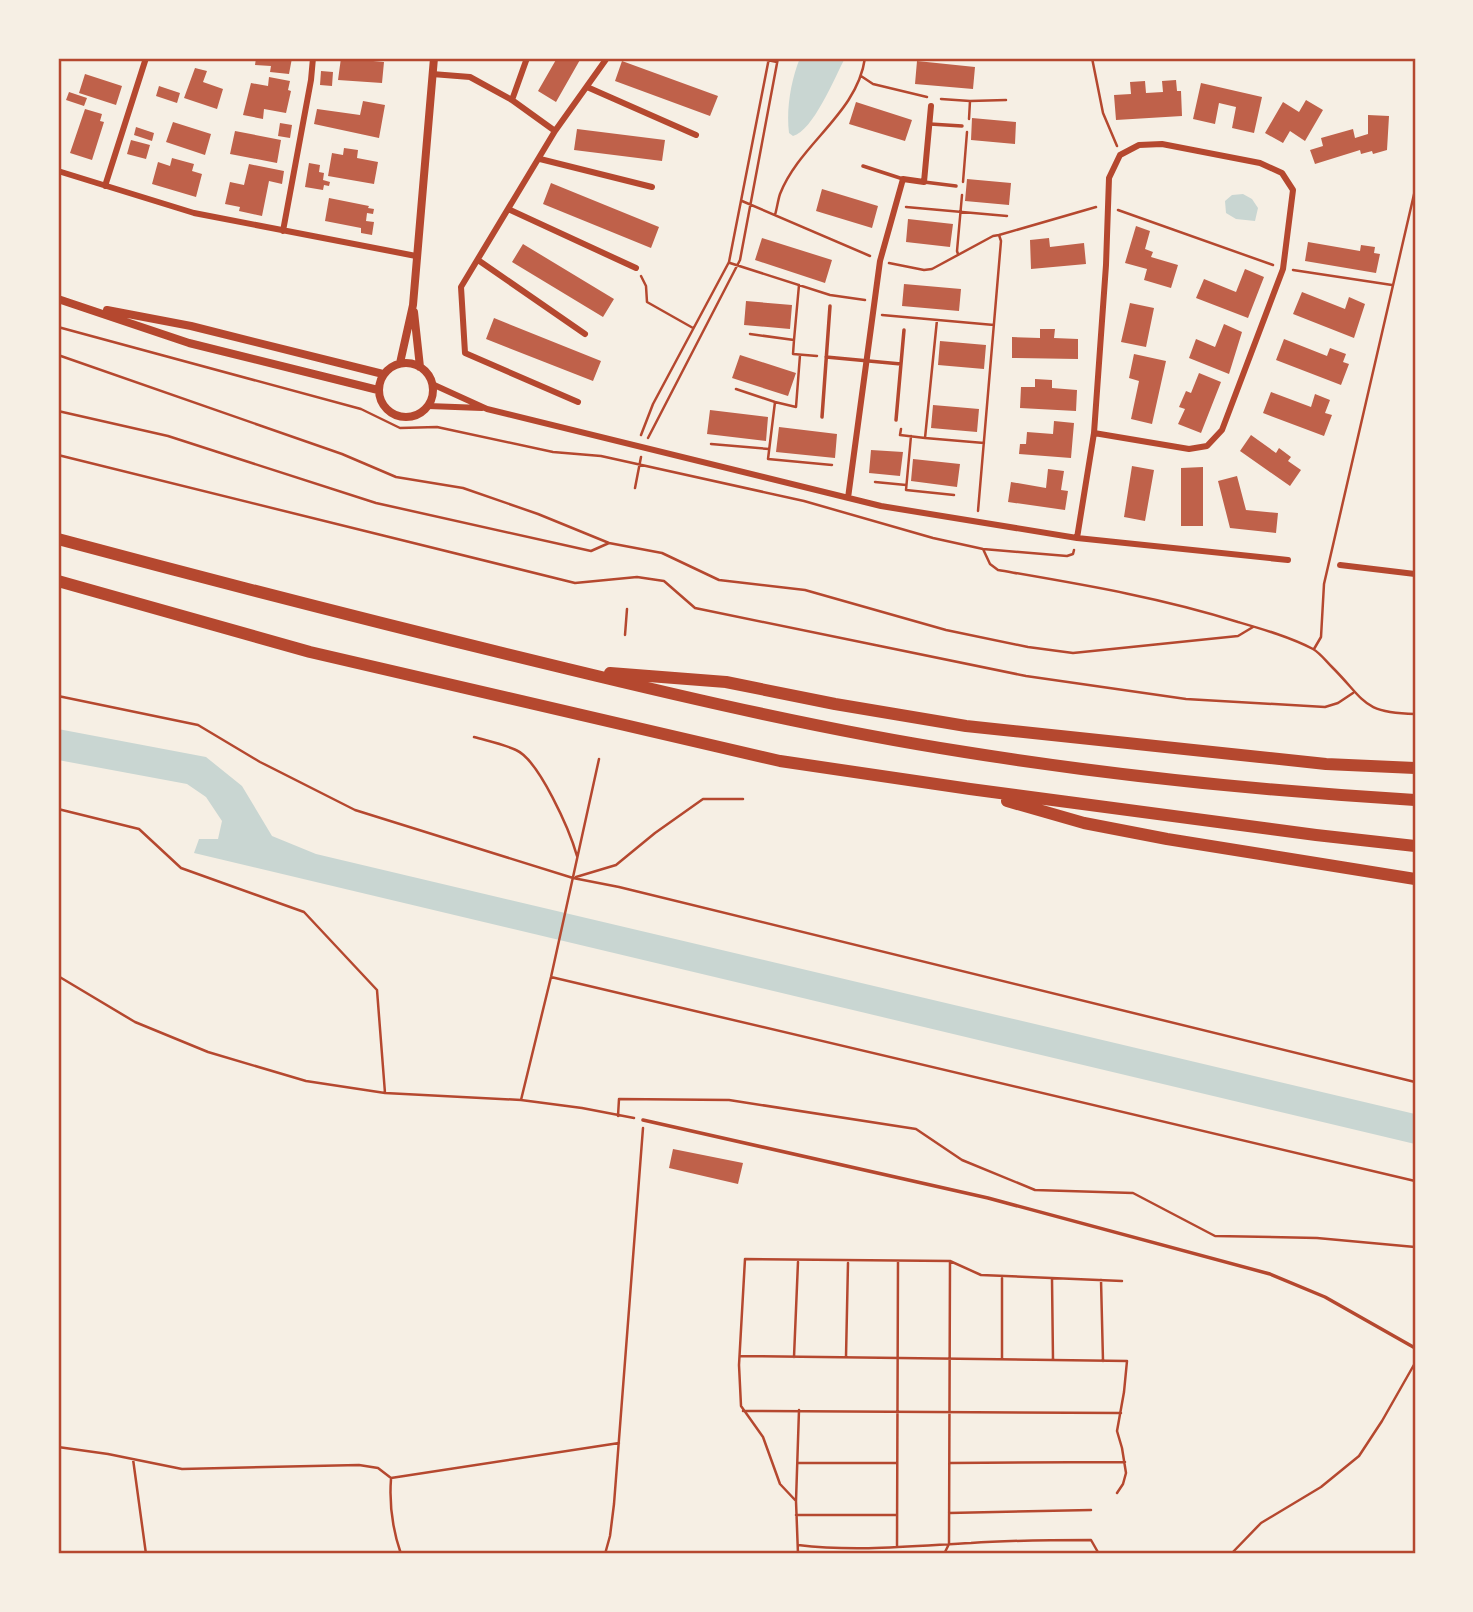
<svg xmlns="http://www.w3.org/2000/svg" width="1473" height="1612" font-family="'Nunito Sans',sans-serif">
  <rect width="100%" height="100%" fill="#f6efe4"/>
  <path fill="#c9d6d2" d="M800 58H845C835 77 813 131 793 136L789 133C786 109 791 80 800 58Z
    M1243 194 1252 199 1258 208 1255 221 1236 219 1226 213 1225 201 1232 195Z
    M58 729 206 757 242 786 272 836 316 854 1415 1114V1144L194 853 199 839H218L222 821 206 797 187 784 58 760Z"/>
  <path fill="#bf614a" d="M256 58H292L289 74 270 72 271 66 255 65Z
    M341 58 384 62 382 83 338 80Z
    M557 58H581L556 102 538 91Z
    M622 61 718 96 710 116 615 81Z
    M917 61 975 67 973 89 915 84Z
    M195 68 207 71 203 82 223 89 217 109 184 98Z
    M321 71 333 72 332 86 320 85Z
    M85 74 122 86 116 105 79 93Z
    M269 77 290 81 288 90 291 91 286 113 264 109 263 119 243 115 251 83 268 86Z
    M1176 80 1177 91H1181L1182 116 1116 120 1114 95 1131 94 1130 82 1145 81 1146 93 1163 92 1162 81Z
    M1201 83 1262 97 1254 133 1232 128 1236 107 1219 103 1215 124 1193 119Z
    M159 86 180 93 177 103 156 96Z
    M69 92 87 98 84 106 66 100Z
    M1306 100 1323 110 1305 141 1290 131 1283 143 1265 133 1283 102 1299 112Z
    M363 101 385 105 379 138 314 124 317 109 360 115Z
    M856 102 912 120 905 141 849 124Z
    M85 109 102 114 100 121 104 122 92 160 70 153Z
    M1368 115 1389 116 1387 150 1373 154 1372 151 1361 154 1360 150 1315 164 1310 150 1323 146 1321 138 1353 129 1355 138 1368 134Z
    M972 118 1016 122 1015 144 971 140Z
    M173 122 211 134 205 155 166 142Z
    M280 123 292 125 290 138 278 136Z
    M136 127 154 133 152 141 134 135Z
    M577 129 665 140 662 161 574 150Z
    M235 131 281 140 277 163 230 154Z
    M131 140 150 145 146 159 127 154Z
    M344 148 358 150 357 158 378 162 374 184 328 176 332 153 343 155Z
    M172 158 194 164 192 171 202 174 196 197 152 184 158 162 170 166Z
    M309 163 320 165 319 172 324 173 323 180 330 182 329 186 324 185 323 190 305 187Z
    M249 164 284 171 282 184 269 181 262 216 239 211 240 207 225 204 230 182 244 185Z
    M967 179 1011 183 1009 205 965 201Z
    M551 183 659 227 651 248 543 204Z
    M822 189 878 206 872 228 816 211Z
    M329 198 369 206 368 208 374 209 373 214 367 213 366 221 374 222 372 235 361 233V228L325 221Z
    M908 219 953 224 950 247 906 242Z
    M1136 226 1150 231 1145 249 1153 252 1151 257 1178 265 1171 288 1144 280 1147 269 1125 263Z
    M762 238 832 260 825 283 755 260Z
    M1049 238 1050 247 1084 243 1086 264 1031 269 1030 240Z
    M1308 242 1360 251 1361 245 1375 247 1374 253 1380 254 1376 273 1305 261Z
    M523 244 614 299 603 317 512 262Z
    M1245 269 1264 277 1248 318 1196 298 1204 279 1236 292Z
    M904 284 961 289 959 311 902 306Z
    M1302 292 1345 309 1349 297 1365 304 1354 338 1293 314Z
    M746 301 792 305 790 329 744 325Z
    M1130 303 1154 308 1146 347 1121 342Z
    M494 318 601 361 593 381 486 339Z
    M1224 324 1242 332 1229 374 1189 358 1196 339 1215 347Z
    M1040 329H1055L1054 338 1078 339V359L1012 358V337L1040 338Z
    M1284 339 1327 356 1330 348 1346 354 1343 362 1349 364 1341 385 1276 360Z
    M940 341 986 345 984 369 938 365Z
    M1134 354 1166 361 1152 424 1131 419 1139 381 1129 378Z
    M740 355 796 373 788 396 732 378Z
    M1199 373 1221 382 1201 433 1178 424 1185 409 1179 407 1186 391 1191 393Z
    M1035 379 1052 380V388L1077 390 1076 411 1020 408 1021 387H1035Z
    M1271 392 1311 407 1315 394 1330 400 1325 413 1332 415 1324 436 1263 413Z
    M933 405 979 409 977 432 931 428Z
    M710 410 768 417 766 441 707 434Z
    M1054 421 1074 423 1071 458 1019 454 1020 444H1026L1027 432 1053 434Z
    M779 427 837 434 835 458 776 452Z
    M1251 435 1276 453 1279 448 1291 457 1288 461 1301 470 1290 486 1240 451Z
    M871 450 903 452 900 476 869 473Z
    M913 459 960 464 957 487 911 481Z
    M1132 466 1154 470 1145 521 1124 517Z
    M1203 467V526H1181V468Z
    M1048 469 1064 471 1061 490 1068 491 1065 510 1008 502 1011 482 1046 488Z
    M1237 476 1246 510 1278 513 1276 533 1230 528 1218 481Z
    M673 1149 743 1163 738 1184 669 1168Z"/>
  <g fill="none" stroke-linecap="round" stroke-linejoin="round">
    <path stroke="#b5482f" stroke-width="2.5" d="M757 58 777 62
      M1092 58 1103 113 1117 146
      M861 76 873 84 927 97
      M941 99 970 101 1006 100
      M969 119 970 101
      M963 182 967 132
      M742 201 870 256
      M906 207 1007 216
      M1118 210 1273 265
      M775 215C777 208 778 200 780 194 800 143 857 114 865 58
      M999 235 1096 207
      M958 254 957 251 962 195
      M730 263 830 295 865 300
      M889 263 924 270 932 269 993 236 999 235 1001 241 978 511
      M1293 270 1392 285
      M641 276 646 286 647 302 693 328
      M882 315 994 325
      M937 320 925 438 984 443
      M58 327 361 409 400 428 437 427 553 452 601 456 804 501 933 538 983 549 1067 556 1073 554 1074 550
      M750 334 794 340 799 285
      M794 340 793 354 817 356
      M58 355 342 454 396 477 463 488 538 514 609 543 662 553 719 580 805 590 946 630 1028 647 1073 653 1238 636 1253 627
      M800 355 796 407 775 402 768 459 832 465
      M736 389 775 402
      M58 411 168 436 376 503 591 551 609 543
      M901 429 900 435 925 438
      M641 435 653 404 729 262 769 58
      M911 436 906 490 954 495
      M648 438 740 260 778 58
      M711 444 769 449
      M58 455 575 583 637 577 664 581 695 608 1026 676 1186 699 1325 707 1338 703 1353 693
      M875 482 906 485
      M635 488 641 457
      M983 549 990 564 998 570C1079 584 1159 597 1238 622 1262 629 1290 637 1313 649 1320 653 1326 661 1332 667 1366 701 1362 713 1415 714
      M625 635 627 609
      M1314 649 1321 637 1324 584 1415 190
      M58 696 198 725 260 762 355 810 573 878 619 887 1415 1082
      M474 737C488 741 503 744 516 750 539 760 570 831 577 856
      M58 809 139 829 181 868 304 912 377 990 385 1093
      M576 877 616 865 655 833 703 799H743
      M58 976 135 1022 208 1052 306 1081 385 1093 521 1100 582 1108 634 1118
      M551 977 1415 1181
      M521 1100 551 977 599 759
      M618 1116 619 1099 729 1100 916 1129 962 1160 1035 1190 1133 1193 1215 1236 1317 1238 1415 1247
      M1052 1279 1053 1360
      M1101 1280 1103 1361
      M740 1356 1127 1361 1124 1392 1117 1431 1122 1448 1126 1473 1123 1484 1117 1493
      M794 1357 798 1262
      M846 1357 848 1263
      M1002 1359V1278
      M743 1411 1121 1413
      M58 1447 108 1454 182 1469 359 1465 378 1468 391 1478 619 1443
      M133 1459 146 1554
      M798 1463H896
      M950 1463 1125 1462
      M391 1479C389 1506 392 1528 401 1554
      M796 1501 799 1410
      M949 1513 1091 1510
      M796 1515H897
      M798 1545C855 1552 914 1546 971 1543 1011 1540 1051 1540 1091 1540L1099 1554
      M897 1547 898 1261
      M605 1554 610 1536 614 1504 643 1128
      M798 1554 796 1501 780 1484 763 1437 741 1406 739 1365 745 1259 950 1261 981 1275 1122 1281
      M944 1554 949 1544 950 1261
      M1231 1554 1261 1523 1321 1487 1359 1456 1382 1421 1415 1363"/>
    <path stroke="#b5482f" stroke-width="3.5" d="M930 124 962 126
      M863 166 903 179
      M924 182 956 186
      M826 357 901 364
      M822 417 830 306
      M896 420 904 330
      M643 1120 988 1198 1270 1274 1325 1297 1415 1348"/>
    <path stroke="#b5482f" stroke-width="6" d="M432 74 470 77 512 100 555 131 607 58
      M587 87 696 135
      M512 100 527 58
      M555 131 461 287 465 353 578 402
      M540 159 652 187
      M58 171 194 213 416 256
      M105 186 146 58
      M508 209 636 268
      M283 231 311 80 313 58
      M478 260 585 334
      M432 384 487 409 881 506 1077 538 1288 560
      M428 406 482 408
      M848 498 880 261 903 179 924 182 931 106
      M1077 538 1094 433 1106 265 1109 178 1120 155 1139 145 1162 144 1260 163 1282 173 1293 190 1283 269 1222 430 1207 446 1189 449 1094 433
      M1340 565 1415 574"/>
    <path stroke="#b5482f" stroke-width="8" d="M58 299 189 343 378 390
      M107 310 191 326 383 374
      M414 312 420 367
      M379 390a27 27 0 1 1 54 0a27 27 0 1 1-54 0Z
      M400 363 413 305 434 58"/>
    <path stroke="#b5482f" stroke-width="12" d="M58 539C226 584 394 627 564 668 696 700 830 731 965 752 1115 776 1264 791 1415 800
      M58 581 310 652 780 761 970 789 1316 835 1415 846
      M610 673 726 682 835 704 966 726 1326 764 1415 768
      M1007 801 1084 823 1167 839 1415 879"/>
  </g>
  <rect width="1473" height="1612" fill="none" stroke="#f6efe4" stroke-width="119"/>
  <rect x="60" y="60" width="1354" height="1492" fill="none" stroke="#b5482f" stroke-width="2.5"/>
</svg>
